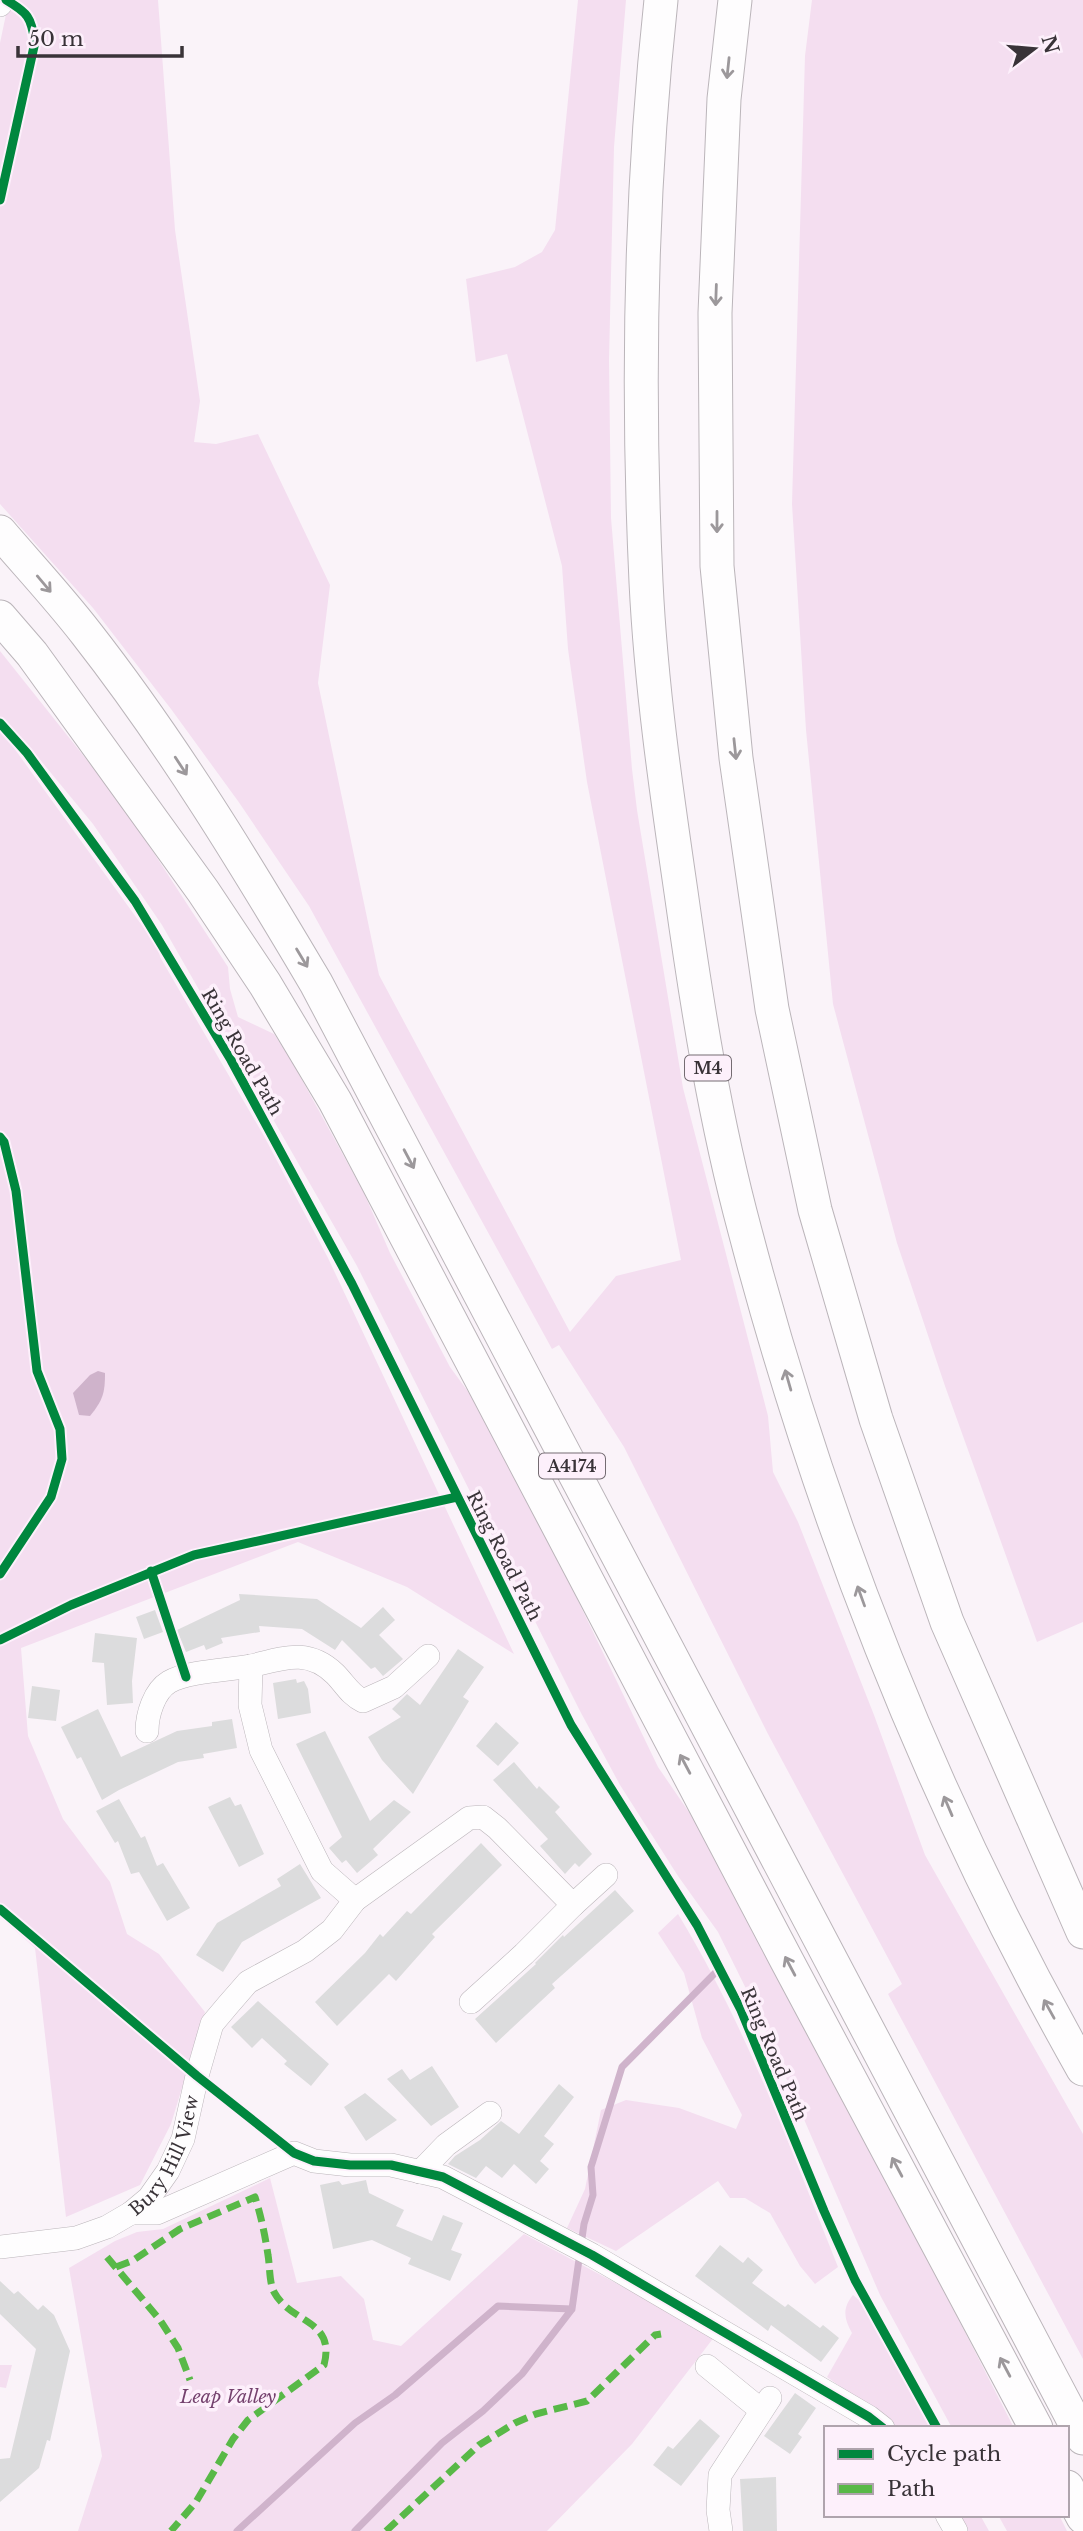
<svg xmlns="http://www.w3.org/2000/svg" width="1083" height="2531" font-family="'Libre Baskerville',serif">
  <rect width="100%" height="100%" fill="#faf3f9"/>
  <path fill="#f4def0" d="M9 0H158L175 230 200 401 194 442 216 444 258 434 330 585 318 683 379 975 570 1332 616 1276 681 1260 587 782 568 649 562 566 507 354 476 362 466 279 515 267 542 252 555 230 578 0H626L614 147 609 360 611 518 632 769 637 810 683 1088 768 1416 773 1472 798 1522 874 1715 925 1855 1083 2134V2359L888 1994 902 1984 768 1734 624 1447 559 1345 552 1349 309 906 238 801 171 709 93 608 0 504V43Z
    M812 0H1083V1622L1037 1642 945 1386 897 1243 833 1004 806 730 792 504 805 56Z
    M0 651 122 804 228 967 230 989 238 1017 274 1034 290 1058 364 1193 390 1253 450 1367 483 1412 518 1476 658 1767 695 1821 827 2062 1014 2428H952L880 2295 758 2013 718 1932 678 1876 620 1785 580 1711 357 1266 162 925 93 824 23 739 14 748 159 949 160 957 264 1136 328 1258 514 1654 407 1587 298 1542 21 1648 28 1736 63 1819 110 1882 127 1934 159 1954 205 2012 171 2124 140 2185 66 2217 35 1948 0 1917Z
    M678 1914C745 2024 790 2147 838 2267L815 2284 800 2266 770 2213 745 2198H730L718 2181 616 2251 567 2228 585 2189 601 2110 626 2100 679 2108 736 2129 742 2115 702 2038 684 1973 658 1933Z
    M270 2178 297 2283 341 2276 364 2299 373 2340 401 2346 524 2234 715 2336 632 2444 547 2531H78L102 2456 69 2268 115 2241 137 2232 163 2229Z
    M853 2295 859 2300 878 2330 932 2428H898L827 2377 852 2333C844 2319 842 2308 853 2295Z
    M0 2365H12L6 2388 0 2387Z
    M952 2515H980L989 2531H960Z
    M998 2515H1059L1067 2531H1007Z"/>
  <path fill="#cfb3cb" d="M98 1371 105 1373C105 1393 103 1400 90 1416L79 1415 73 1393 90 1375Z"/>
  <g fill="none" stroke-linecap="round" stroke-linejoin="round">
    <path stroke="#cfb3cb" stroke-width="7" d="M237 2531 355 2423 395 2395 498 2306 572 2309
      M355 2531 442 2443 483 2411 522 2374 572 2309 584 2224 593 2195 591 2167 622 2067 716 1972"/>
  </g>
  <path fill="#dcdcdd" d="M239 1594 317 1599 361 1628 383 1607 395 1620 379 1635 403 1659 383 1676 375 1667 371 1669 342 1640 335 1650 302 1629 259 1626 260 1632 221 1638 223 1643 206 1650 204 1645 186 1652 177 1630 240 1600Z
    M155 1610 163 1632 144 1639 136 1617Z
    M95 1633 137 1638 132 1681 133 1703 107 1705 104 1663 92 1662Z
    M458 1649 484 1667 463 1697 469 1701 413 1794 382 1760 368 1737 401 1717 392 1709 407 1694 420 1705Z
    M296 1679 297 1683 304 1681 308 1689 311 1713 278 1719 273 1683Z
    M32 1686 60 1690 56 1721 28 1718Z
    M98 1709 121 1757 177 1731 212 1726V1722L232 1719 237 1748 203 1754 204 1758 178 1762 119 1790 102 1800 81 1757 77 1759 61 1727Z
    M496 1722 519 1743 498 1766 476 1746Z
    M325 1731 370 1821 394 1800 411 1812 373 1849 378 1855 357 1873 346 1860 342 1863 329 1848 342 1837 296 1744Z
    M514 1762 537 1789 539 1786 560 1807 555 1812 592 1854 579 1867 575 1863 565 1874 540 1846 548 1839 493 1780Z
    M230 1797 235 1806 241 1804 264 1854 239 1867 208 1807Z
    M119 1799 141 1838 145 1836 157 1866 163 1863 190 1908 167 1921 139 1872 131 1874 118 1841 115 1843 96 1811Z
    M481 1843 502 1865 432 1934 435 1937 396 1981 389 1974 337 2026 315 2002 365 1953 380 1934 383 1937 407 1911 411 1914Z
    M300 1864 321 1898 242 1942 223 1972 196 1955 217 1923 281 1886 277 1879Z
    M615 1890 634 1911 552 1984 555 1988 496 2043 475 2019 536 1964 535 1963 563 1935 564 1937Z
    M258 2001 329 2064 311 2086 284 2064 287 2061 262 2038 252 2048 231 2027Z
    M432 2066 459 2107 431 2126 387 2079 402 2069 410 2080Z
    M559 2084 574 2097 544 2136 554 2144 540 2161 549 2169 536 2184 514 2164 502 2178 486 2166 476 2178 448 2164 455 2156 480 2140 501 2121 519 2134Z
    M365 2093 397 2120 366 2141 344 2107Z
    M366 2180 369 2193 404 2210 396 2226 432 2241 443 2215 463 2223 451 2250 462 2254 450 2281 408 2264 411 2258 372 2240 333 2249 320 2185 339 2181 342 2185Z
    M720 2245 743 2263 748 2257 763 2270 752 2283 785 2307 788 2304 820 2328 823 2325 839 2338 821 2362 771 2325 768 2331 695 2276Z
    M0 2281 14 2294 18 2291 38 2310 43 2305 54 2315 70 2351 50 2441 47 2440 39 2468 0 2502V2459L10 2458 36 2349 0 2314Z
    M795 2393 816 2408 798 2434 802 2437 790 2454 764 2436Z
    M700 2419 720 2436 681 2486 653 2465 668 2446 673 2449Z
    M776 2477 777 2531H743L740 2479Z"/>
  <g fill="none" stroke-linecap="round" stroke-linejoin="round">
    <defs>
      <g id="minor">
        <path d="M0 5 1 0"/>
        <path d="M147 1731C147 1715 154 1691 169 1682 188 1671 229 1670 251 1666"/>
        <path d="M355 1900 322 1871 261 1750 250 1705 251 1666C284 1658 308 1648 335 1674 345 1684 350 1695 363 1701L394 1687 428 1656"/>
        <path d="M471 2002 524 1954 573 1905"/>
        <path d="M420 2172 446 2145 490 2113"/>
        <path d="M131 2213H157L294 2153 314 2161 350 2165H391L443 2177 592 2255 869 2417 883 2428"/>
        <path id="s1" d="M0 2247 76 2238 107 2227 131 2213 149 2198 168 2171 183 2139 197 2076 212 2024 228 2005 248 1982 305 1951 332 1930 355 1900 469 1818 483 1817 497 1828 573 1905 606 1875"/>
        <path d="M707 2366 761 2410"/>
        <path d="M947 2515 956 2531"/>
        <path d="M721 2531 718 2510 720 2475 770 2398"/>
      </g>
      <path id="highway" d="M661 0C640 193 637 388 646 582 651 686 666 789 681 892 697 1006 715 1120 745 1231 822 1524 934 1806 1083 2069
        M735 0 724 99 715 313 717 566 736 758 772 1009 815 1210 876 1419 947 1622 1083 1932
        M0 532C29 566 59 598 86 633 172 743 245 863 316 983L1083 2438
        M0 617 32 654 203 891 265 984 335 1101 787 1961 1036 2428
        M1067 2487 1083 2517"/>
    </defs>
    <use href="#minor" stroke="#bbb5ba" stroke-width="24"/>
    <use href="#highway" stroke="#bbb5ba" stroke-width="35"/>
    <use href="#minor" stroke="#fefdfe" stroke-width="23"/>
    <use href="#highway" stroke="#fefdfe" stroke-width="33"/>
    <path stroke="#58b947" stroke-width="7" stroke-dasharray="14 7" stroke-linecap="butt" d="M107 2257 160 2320 178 2348 190 2380
      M116 2267 132 2261 180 2229 255 2197C261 2216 265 2235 268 2255 270 2266 269 2282 274 2292 291 2324 336 2319 324 2365L248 2420 233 2439 196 2502 171 2531
      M386 2531 479 2445 515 2423 536 2414 587 2401 655 2335 661 2334"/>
    <defs>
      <path id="cycleway" d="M0 200 35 42C31 17 28 13 6 0
        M0 723 27 753 135 901 231 1060 352 1284 571 1725 697 1925 741 2010 824 2211 855 2280 937 2428
        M0 1137 4 1142 16 1191 37 1371 60 1429 62 1459 51 1497 0 1574
        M151 1571 186 1677
        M0 1640 71 1605 194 1555 457 1497
        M0 1909 197 2076 294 2153 314 2161 350 2165H391L443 2177 592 2255 869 2417 883 2428"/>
    </defs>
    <use href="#cycleway" stroke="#fdf0fb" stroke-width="13"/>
    <use href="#cycleway" stroke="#00873e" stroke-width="9"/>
  </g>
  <defs><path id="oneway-shaft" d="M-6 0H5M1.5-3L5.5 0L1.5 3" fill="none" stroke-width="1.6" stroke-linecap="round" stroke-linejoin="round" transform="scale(1.75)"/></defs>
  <g stroke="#9c989b">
    <use href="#oneway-shaft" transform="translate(728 68) rotate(96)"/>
    <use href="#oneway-shaft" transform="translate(716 295) rotate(92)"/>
    <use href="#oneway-shaft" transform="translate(717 522) rotate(90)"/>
    <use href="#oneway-shaft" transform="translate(44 584) rotate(50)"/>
    <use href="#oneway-shaft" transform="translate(735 749) rotate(84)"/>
    <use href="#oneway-shaft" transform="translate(181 766) rotate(57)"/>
    <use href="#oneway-shaft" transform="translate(302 958) rotate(59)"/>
    <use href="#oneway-shaft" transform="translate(409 1159) rotate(62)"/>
    <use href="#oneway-shaft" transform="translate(788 1380) rotate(-106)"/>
    <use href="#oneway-shaft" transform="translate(861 1596) rotate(-110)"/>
    <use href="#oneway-shaft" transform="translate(685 1764) rotate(-118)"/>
    <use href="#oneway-shaft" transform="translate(948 1806) rotate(-113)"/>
    <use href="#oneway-shaft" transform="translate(790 1966) rotate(-118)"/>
    <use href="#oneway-shaft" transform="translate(1049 2009) rotate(-119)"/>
    <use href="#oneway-shaft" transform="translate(897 2167) rotate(-118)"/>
    <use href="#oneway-shaft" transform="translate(1005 2367) rotate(-118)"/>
  </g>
  <g text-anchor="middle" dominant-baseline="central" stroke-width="7" stroke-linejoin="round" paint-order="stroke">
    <g fill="#fdf0fb" stroke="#746c72" stroke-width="2">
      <rect x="685" y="1055.5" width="46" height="25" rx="5"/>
      <rect x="539" y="1453.5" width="66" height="25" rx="5"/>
    </g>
    <g font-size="16" font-weight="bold" fill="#393338">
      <text x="708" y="1068">M4</text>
      <text x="572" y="1466">A4174</text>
    </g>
    <g font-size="18" fill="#393338" stroke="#fdf0fb">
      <text transform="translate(242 1052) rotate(60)">Ring Road Path</text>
      <text transform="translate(504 1556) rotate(63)">Ring Road Path</text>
      <text transform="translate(774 2054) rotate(67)">Ring Road Path</text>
      <text stroke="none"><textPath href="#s1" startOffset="206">Bury Hill View</textPath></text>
    </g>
    <g font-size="18" font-style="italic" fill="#75426e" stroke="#fdf0fb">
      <text x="228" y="2397">Leap Valley</text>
    </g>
  </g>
  <rect x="824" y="2426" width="245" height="91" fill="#fdf0fb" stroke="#afa4ad" stroke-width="2"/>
  <rect x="838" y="2449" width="35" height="10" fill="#00873e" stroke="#afa4ad" stroke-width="2"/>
  <text x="887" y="2461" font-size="21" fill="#393338">Cycle path</text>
  <rect x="838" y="2484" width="35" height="10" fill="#58b947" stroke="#afa4ad" stroke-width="2"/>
  <text x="887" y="2496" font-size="21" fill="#393338">Path</text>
  <g transform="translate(1034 49) rotate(74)" stroke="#fdf0fb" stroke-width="5" paint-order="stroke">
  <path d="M0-5L12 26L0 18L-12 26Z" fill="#393338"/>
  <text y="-10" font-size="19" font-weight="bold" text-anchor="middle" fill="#393338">N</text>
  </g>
  <path d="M18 46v10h164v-10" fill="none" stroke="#393338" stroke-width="3.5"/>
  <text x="28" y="46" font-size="21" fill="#393338" stroke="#fdf0fb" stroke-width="5" paint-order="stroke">50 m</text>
</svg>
